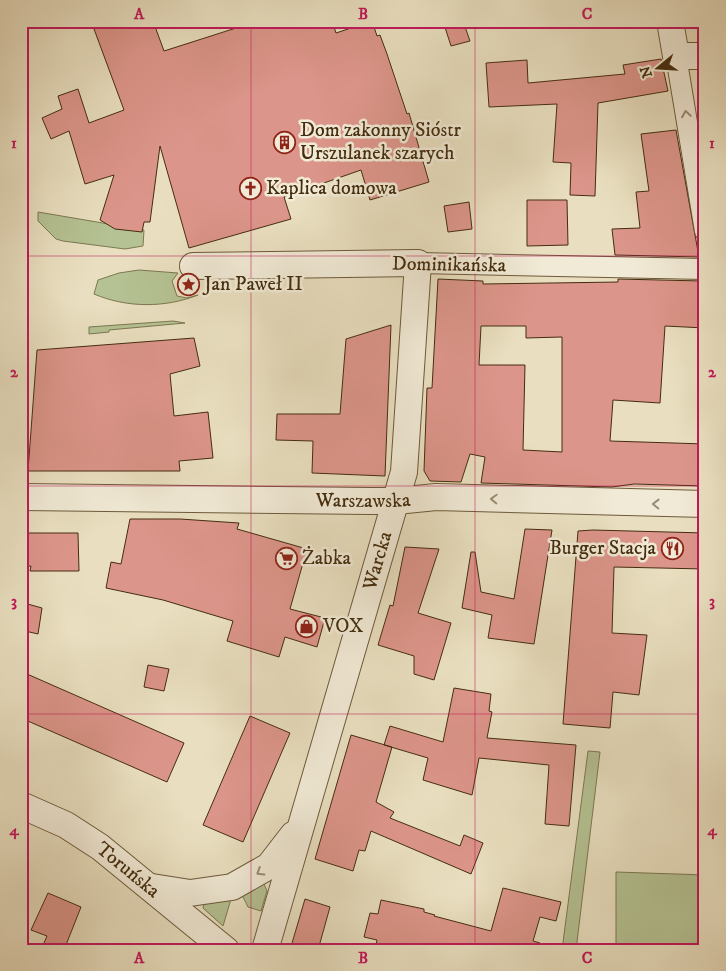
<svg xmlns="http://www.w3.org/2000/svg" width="726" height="971" font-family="'IM FELL DW Pica',serif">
  <rect width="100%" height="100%" fill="#e9dfc0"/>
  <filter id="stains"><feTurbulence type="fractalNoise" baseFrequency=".004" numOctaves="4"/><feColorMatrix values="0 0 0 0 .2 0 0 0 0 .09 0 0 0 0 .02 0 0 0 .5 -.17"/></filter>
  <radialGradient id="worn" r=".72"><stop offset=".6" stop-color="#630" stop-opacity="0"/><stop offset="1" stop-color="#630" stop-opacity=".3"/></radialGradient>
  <path fill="#b5c293" stroke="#7c7850" d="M38 212 144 230 143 246 125 249 63 241 56 239 38 221Z
    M139 270 178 273 172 281 177 296 187 298 198 295C165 308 127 308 94 294L98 280 119 273Z
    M173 321 185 323 109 330V332L89 334V327Z
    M588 751 600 752 576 950H562Z
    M616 872 705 875V950H616Z
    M264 884 267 891 261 911 248 907 240 891Z
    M231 899 223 926 203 908 204 903Z"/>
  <path fill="#dc958a" stroke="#442d0e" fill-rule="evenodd" d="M115 21H153L164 51 258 21H332L336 33 372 21 377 36 380 35 387 54 407 114 409 113 429 182 370 200 361 170 284 197 291 219 189 248 160 146 150 222H144L142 232 115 229 100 220 114 175 85 184 69 131 51 139 42 118 62 109 58 96 78 89 89 123 124 110 94 29Z
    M443 21H463L470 41 451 46Z
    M661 59 668 91 598 103 595 196 570 195 571 163 553 162 557 104 489 107 486 63 527 60 528 83 625 74 623 65Z
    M676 130 699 257 615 255 612 229 640 228 636 192 649 191 641 134Z
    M527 200H567L568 245 527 246Z
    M469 202 472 229 448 232 444 206Z
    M438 279 483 281V284L618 282V279L702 281 705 284V328L665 326 660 403 613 400 610 441 705 444 704 486 634 484 612 487 481 483 485 457 470 454 461 482 430 481 424 471 427 388H432ZM481 326H526V338L562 337V452L523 450 525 365H479Z
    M391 325 385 476 312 473 313 441 276 440 277 414H340L346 339Z
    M194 338 200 366 170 374 174 416 208 412 213 458 179 461 180 471H28L37 350Z
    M130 519H180L239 523 237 529 307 549 290 609 325 618 317 647 285 637 279 657 227 641 233 621 163 600 106 588 111 562 121 564Z
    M525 529 552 530 534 644 488 638 492 615 462 608 471 552H475L481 592 514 599Z
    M593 530 705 533V569L614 567 612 633 647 635 639 695 613 692 610 728 563 724 578 531Z
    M21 533H78L79 571H30L31 566 21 567Z
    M405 547 439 549 418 613 451 623 434 680 414 674V656L378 645 390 605 393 606Z
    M24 603 42 608 38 634 21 630Z
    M148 665 169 669 164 691 144 687Z
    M27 674 184 743 167 782 21 718V687Z
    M454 688 491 694 489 711 492 712 487 738 576 745 569 826 545 824 549 765 479 758 472 795 423 780 428 758 384 745 390 726 443 742Z
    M250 716 290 733 243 842 203 825Z
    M351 735 392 747 376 802 394 812 390 818 460 846 464 835 483 843 471 874 371 831 365 851 359 850 353 871 315 859Z
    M503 888 561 902 556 921 540 917 533 941 540 943 539 950H375L377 940 364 937 370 913 378 914 381 900 424 909V912L435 915 434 916 491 931Z
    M48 893 81 907 64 950H41L47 936 31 930Z
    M305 899 330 907 318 950H290Z"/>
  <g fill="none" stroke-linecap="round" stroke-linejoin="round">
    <defs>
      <path id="pedestrian" d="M676 56 705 231
        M418 263 705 269"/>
      <g id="minor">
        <path d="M670 21 676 56H705"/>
        <path d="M193 266 418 263 404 472 265 950"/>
        <path id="s1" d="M21 497 370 501H396L436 497 705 504"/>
        <path id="s2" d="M21 805 66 825 100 847 226 950"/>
        <path d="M152 887 190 893 232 887 269 866 293 835"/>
      </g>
    </defs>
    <use href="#pedestrian" stroke="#6d5a3a" stroke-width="22"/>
    <use href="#minor" stroke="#6d5a3a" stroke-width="28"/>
    <use href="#pedestrian" stroke="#f1ead6" stroke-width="20"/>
    <use href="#minor" stroke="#f1ead6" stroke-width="26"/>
  </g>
  <defs><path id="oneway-chevron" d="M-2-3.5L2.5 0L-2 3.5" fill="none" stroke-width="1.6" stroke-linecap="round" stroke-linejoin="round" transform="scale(1.25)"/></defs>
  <g stroke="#9a8c72">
    <use href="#oneway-chevron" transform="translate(686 114) rotate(-99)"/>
    <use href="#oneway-chevron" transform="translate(494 499) rotate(-178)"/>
    <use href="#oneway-chevron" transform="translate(656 504) rotate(-179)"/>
    <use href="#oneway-chevron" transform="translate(260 872) rotate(148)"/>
  </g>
  <path fill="none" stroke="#c2185b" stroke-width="1" stroke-opacity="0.55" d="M251 21V950M475 21V950M21 256H705M21 486H705M21 714H705"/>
  <defs>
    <symbol id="building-ring" viewBox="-11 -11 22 22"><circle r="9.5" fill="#f1ead6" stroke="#8f2418" stroke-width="1.5"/><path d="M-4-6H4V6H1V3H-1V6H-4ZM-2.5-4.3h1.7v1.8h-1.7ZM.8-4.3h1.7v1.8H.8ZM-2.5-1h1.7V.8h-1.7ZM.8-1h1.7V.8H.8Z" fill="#8f2418"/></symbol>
    <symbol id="church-ring" viewBox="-11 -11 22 22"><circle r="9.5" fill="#f1ead6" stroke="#8f2418" stroke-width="1.5"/><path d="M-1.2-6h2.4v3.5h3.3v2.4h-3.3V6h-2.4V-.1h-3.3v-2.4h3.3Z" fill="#8f2418"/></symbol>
    <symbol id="sight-ring" viewBox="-11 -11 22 22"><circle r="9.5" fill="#f1ead6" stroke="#8f2418" stroke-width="1.5"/><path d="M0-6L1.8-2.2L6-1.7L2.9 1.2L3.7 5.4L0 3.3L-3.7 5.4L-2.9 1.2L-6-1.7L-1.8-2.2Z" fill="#8f2418"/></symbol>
    <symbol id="restaurant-ring" viewBox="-11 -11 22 22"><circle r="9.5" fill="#f1ead6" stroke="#8f2418" stroke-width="1.5"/><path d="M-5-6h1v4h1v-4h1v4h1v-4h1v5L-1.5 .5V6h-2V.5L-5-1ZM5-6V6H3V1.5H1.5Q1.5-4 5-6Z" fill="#8f2418"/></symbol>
    <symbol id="supermarket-ring" viewBox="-11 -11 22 22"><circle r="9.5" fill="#f1ead6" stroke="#8f2418" stroke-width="1.5"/><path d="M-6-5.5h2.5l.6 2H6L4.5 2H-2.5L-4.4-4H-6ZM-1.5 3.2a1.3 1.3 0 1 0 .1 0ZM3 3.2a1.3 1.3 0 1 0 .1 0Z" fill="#8f2418"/></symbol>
    <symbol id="shop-ring" viewBox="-11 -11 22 22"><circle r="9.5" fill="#f1ead6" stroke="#8f2418" stroke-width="1.5"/><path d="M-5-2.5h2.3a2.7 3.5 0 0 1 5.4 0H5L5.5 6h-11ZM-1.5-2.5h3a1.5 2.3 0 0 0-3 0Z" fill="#8f2418"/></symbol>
  </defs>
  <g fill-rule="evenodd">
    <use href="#building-ring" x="272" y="130" width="25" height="25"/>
    <use href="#church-ring" x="238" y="176" width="25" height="25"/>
    <use href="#sight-ring" x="176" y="272" width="25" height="25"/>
    <use href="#restaurant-ring" x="660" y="536" width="25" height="25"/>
    <use href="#supermarket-ring" x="274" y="546" width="25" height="25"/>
    <use href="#shop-ring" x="294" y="614" width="25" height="25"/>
  </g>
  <g text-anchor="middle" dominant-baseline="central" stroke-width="5" stroke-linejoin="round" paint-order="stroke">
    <g font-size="20" fill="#442d0e" stroke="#f1ead6" text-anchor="start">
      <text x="300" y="130">Dom zakonny Sióstr<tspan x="300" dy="23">Urszulanek szarych</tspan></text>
      <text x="266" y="188">Kaplica domowa</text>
      <text x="204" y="284">Jan Paweł II</text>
      <text x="656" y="548" text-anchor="end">Burger Stacja</text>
      <text x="302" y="558">Żabka</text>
      <text x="323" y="626">VOX</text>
    </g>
    <g font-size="20" fill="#442d0e" stroke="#f1ead6">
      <text transform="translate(449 265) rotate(1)">Dominikańska</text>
      <text stroke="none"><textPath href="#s1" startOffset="342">Warszawska</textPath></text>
      <text transform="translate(378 561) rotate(-74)">Warcka</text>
      <text stroke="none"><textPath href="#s2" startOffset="126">Toruńska</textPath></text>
    </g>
  </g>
  <rect width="726" height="971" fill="none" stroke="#e9dfc0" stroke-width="55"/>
  <g transform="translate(658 68) rotate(252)" stroke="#f1ead6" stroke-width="4" paint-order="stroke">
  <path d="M0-4L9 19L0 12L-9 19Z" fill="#442d0e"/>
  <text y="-8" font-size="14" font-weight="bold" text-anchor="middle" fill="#442d0e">N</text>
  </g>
  <rect x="28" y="28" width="670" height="916" fill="none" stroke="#c2185b" stroke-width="2"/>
  <g font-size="16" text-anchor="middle" font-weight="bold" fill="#c2185b">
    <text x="139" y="19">A</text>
    <text x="363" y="19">B</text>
    <text x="587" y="19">C</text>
    <text x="14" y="148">1</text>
    <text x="712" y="148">1</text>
    <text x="14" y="377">2</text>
    <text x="712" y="377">2</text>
    <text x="14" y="606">3</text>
    <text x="712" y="606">3</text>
    <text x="14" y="835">4</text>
    <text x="712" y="835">4</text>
    <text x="139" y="963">A</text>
    <text x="363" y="963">B</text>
    <text x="587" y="963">C</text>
  </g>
  <rect width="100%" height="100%" filter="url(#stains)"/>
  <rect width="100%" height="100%" fill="url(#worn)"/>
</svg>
